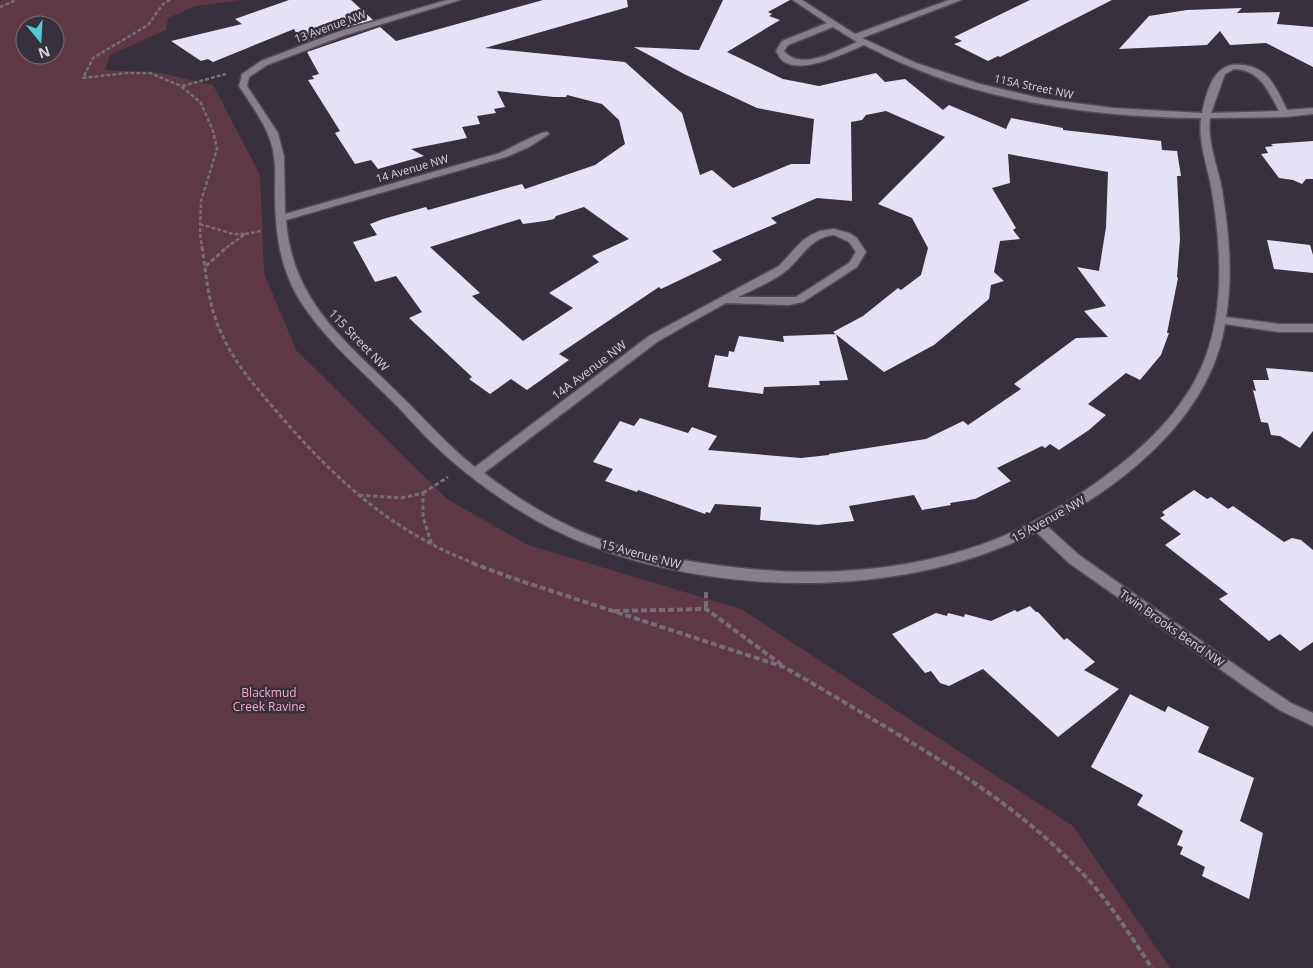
<svg xmlns="http://www.w3.org/2000/svg" width="1313" height="968" font-family="'Open Sans',sans-serif">
  <rect width="100%" height="100%" fill="#38303c"/>
  <path fill="#5f3846" fill-rule="evenodd" d="M3 0H240L196 6 168 18 166 30 110 55 105 70 161 73 213 85 260 175 264 273 296 350 447 499 528 545 741 609 1073 826 1170 968H0V2ZM25 25H55V55H25Z"/>
  <path fill="#e4e2f4" fill-rule="evenodd" d="M289 0H351L373 20 336 30 302 43 294 29 213 62 208 59 201 61 171 41 242 24 235 19Z
    M543 0H627L628 7 485 48 625 62 682 113 700 175 712 170 733 188 791 164H810L814 119 757 108 686 75 634 47 699 50 723 0H790L768 12 772 14 769 16 780 20 727 52 783 79 819 86 876 73 885 82 905 79 943 110 949 105 1006 129 1011 118 1063 128V130L1161 141 1162 150 1177 151 1181 176H1177L1180 239 1177 277 1178 278 1167 333H1169L1161 355 1140 380 1126 373 1088 404 1106 415 1089 430 1059 450 1050 444 1045 448 1042 446 997 468 1011 481 975 499 950 503 951 505 922 510 914 495 849 506 854 521 818 525 760 520 761 507 715 504 710 513 706 512 705 514 638 490 637 492 605 481 613 469 593 462 620 421 634 426 640 418 688 433 692 427 717 436 708 450 801 458 829 455V454L926 439 963 421 968 425 1021 389 1014 384 1076 338 1108 337 1084 311 1106 306 1077 267 1099 271 1106 227 1108 172 1008 154 1010 183 992 188 1016 228 1013 230 1020 239 1000 241 994 272 1004 281 991 285 989 299 934 345 884 372 833 332 863 316 898 288 901 290 921 275 928 248 912 218 878 204 945 137 886 111 866 115 862 120 851 122 852 201 817 198 771 218 777 223 712 251 722 260 661 289 659 287 559 354 569 360 527 390 511 379 490 394 469 379 472 377 409 318 422 312 396 276 375 282 353 242 377 235 370 224 383 219 426 207 428 210 522 184 525 189 595 165 625 144 619 120 602 104 567 95 566 97H554L497 91 505 107 494 109 496 113 477 116 480 124 462 127 467 138 411 149 424 156 378 169 371 160 355 164 335 133 340 131 308 80 314 79 312 76 319 74 307 52 380 27 396 41ZM584 207 629 239 592 256 599 262 549 293 573 308 523 341 472 296 480 293 430 247 520 219 523 224 545 221 554 219 556 216Z
    M1030 0H1112L1000 57 998 56 988 61 954 44 962 41 954 37Z
    M1242 8 1237 13 1280 12 1277 24 1313 27V67L1266 43 1230 45 1220 31 1207 45 1119 49 1149 16 1187 10Z
    M1313 141V179H1306L1302 184 1293 180 1279 178 1261 154 1268 153 1265 147 1273 146 1271 144Z
    M1267 240 1310 245 1313 255V273L1274 269Z
    M836 334 848 380 819 381 820 385 764 387 763 394 708 387 715 355 728 357 729 351 734 352 739 336 784 342 783 336Z
    M1266 368 1313 372V431L1300 448 1280 436 1271 435 1268 423 1261 422 1253 390 1256 391 1253 380H1269Z
    M1194 490 1207 499 1211 497 1228 509 1233 506 1284 542 1292 538 1301 540 1313 550V642L1300 651 1280 634 1269 641 1219 599 1228 594 1165 545 1181 534 1160 518 1165 515 1162 512Z
    M1030 606 1036 612H1038L1064 640 1067 638 1095 662 1084 670 1119 689 1058 737 983 669 949 686 940 683 931 671 925 673 892 634 936 613 947 616 948 613 964 617 965 614 991 621 1015 610 1017 612Z
    M1130 694 1165 712 1168 706 1209 727 1198 752 1254 778 1240 821 1263 833 1249 899 1202 876 1205 867 1180 854 1183 847 1177 845 1183 831 1137 805 1143 795 1091 767Z"/>
  <g fill="none" stroke-linecap="round" stroke-linejoin="round">
    <defs>
      <path id="minor" d="M447 0H460L343 36 267 65 249 77 247 86 278 133 284 157 285 214 500 153C509 149 541 131 547 132L549 134 529 147 506 157 286 220C292 303 347 342 401 396 426 420 448 446 475 467L649 336 779 266 802 241 811 235 820 231 834 229 849 233 857 238 866 252 857 267 803 302 789 305 726 303 690 323 657 342 484 473C519 500 559 524 600 539 635 552 672 559 709 564 796 577 884 575 968 549 1016 534 1060 509 1100 480 1143 449 1184 411 1204 361 1225 308 1221 247 1212 192 1208 167 1198 144 1201 118 1106 118 997 104 909 66 893 60 879 52 864 45 845 53 802 75 783 61 780 59 778 54 776 51L782 41 827 23 793 0H802L855 34 949 0H961L862 38 916 63 980 84 1044 99 1113 108 1202 113C1207 90 1214 60 1243 65 1252 66 1260 69 1267 76 1276 86 1281 98 1287 110L1313 108V114L1285 117 1210 118C1207 143 1218 166 1222 190 1229 232 1233 275 1226 317L1279 324H1313V332H1279L1225 324C1210 418 1125 483 1047 526L1079 555 1261 683 1291 703 1313 713V726L1281 711 1251 691 1069 563 1036 532C1024 539 1010 544 997 549 860 603 666 592 537 521 497 498 459 470 426 437 413 424 402 410 389 398 356 365 319 334 296 294 278 261 275 226 275 190 275 179 276 168 274 157 271 130 253 108 239 86L242 74 261 61 337 32ZM833 27 857 42C838 50 800 72 784 51L788 45ZM1234 69C1260 70 1268 90 1279 111L1211 113 1225 74ZM834 235 849 242 856 252 849 263 796 297H738C754 289 774 281 787 270 803 256 811 237 834 235Z"/>
    </defs>
    <use href="#minor" stroke="#534c56" stroke-width="3"/>
    <path stroke="#756e79" stroke-width="2.5" stroke-dasharray="4 2" stroke-linecap="butt" d="M170 0 163 4 148 25 93 58 83 78 127 73H150L181 86 201 103 213 131 217 149 201 201 200 234 202 248
      M0 7 16 0
      M182 86 226 74
      M200 224 233 234H245L226 248
      M245 234 261 231"/>
    <path stroke="#756e79" stroke-width="3" stroke-dasharray="4.5 2.5" stroke-linecap="butt" d="M202 247C206 273 208 303 219 328 232 360 254 385 277 412 335 479 391 532 476 564
      M206 266 227 247
      M423 493 448 477
      M359 495 401 498 423 493V517L432 545"/>
    <path stroke="#756e79" stroke-width="4" stroke-dasharray="6 3" stroke-linecap="butt" d="M472 563 512 578 784 667C819 687 854 708 889 729 956 769 1022 811 1077 868 1107 897 1129 934 1152 968
      M706 592V609
      M614 611 706 609 782 665"/>
    <use href="#minor" fill="#887f8d" fill-rule="evenodd"/>
  </g>
  <g text-anchor="middle" dominant-baseline="central" stroke-width="5" stroke-linejoin="round" paint-order="stroke">
    <g font-size="11" fill="#d7d2da" stroke="#38303c">
      <text transform="translate(330 26) rotate(-20)">13 Avenue NW</text>
      <text transform="translate(1034 86) rotate(12)">115A Street NW</text>
      <text transform="translate(412 168) rotate(-16)">14 Avenue NW</text>
    </g>
    <g font-size="12" fill="#d7d2da" stroke="#38303c">
      <text transform="translate(359 340) rotate(46)">115 Street NW</text>
      <text transform="translate(589 370) rotate(-37)">14A Avenue NW</text>
      <text transform="translate(1048 519) rotate(-29)">15 Avenue NW</text>
      <text transform="translate(641 554) rotate(15)">15 Avenue NW</text>
      <text transform="translate(1172 628) rotate(35)">Twin Brooks Bend NW</text>
    </g>
    <g font-size="12" fill="#fba9c5" stroke="#38303c">
      <text x="269" y="692">Blackmud<tspan x="269" dy="14">Creek Ravine</tspan></text>
    </g>
  </g>
  <g transform="translate(40 40) rotate(162)"><circle r="24" fill="#38303c" stroke="#78717b"/>
  <path d="M0-4L9 19L0 12L-9 19Z" fill="#52ccd0"/>
  <text y="-8" font-size="14" font-weight="bold" text-anchor="middle" fill="#d7d2da">N</text>
  </g>
</svg>
